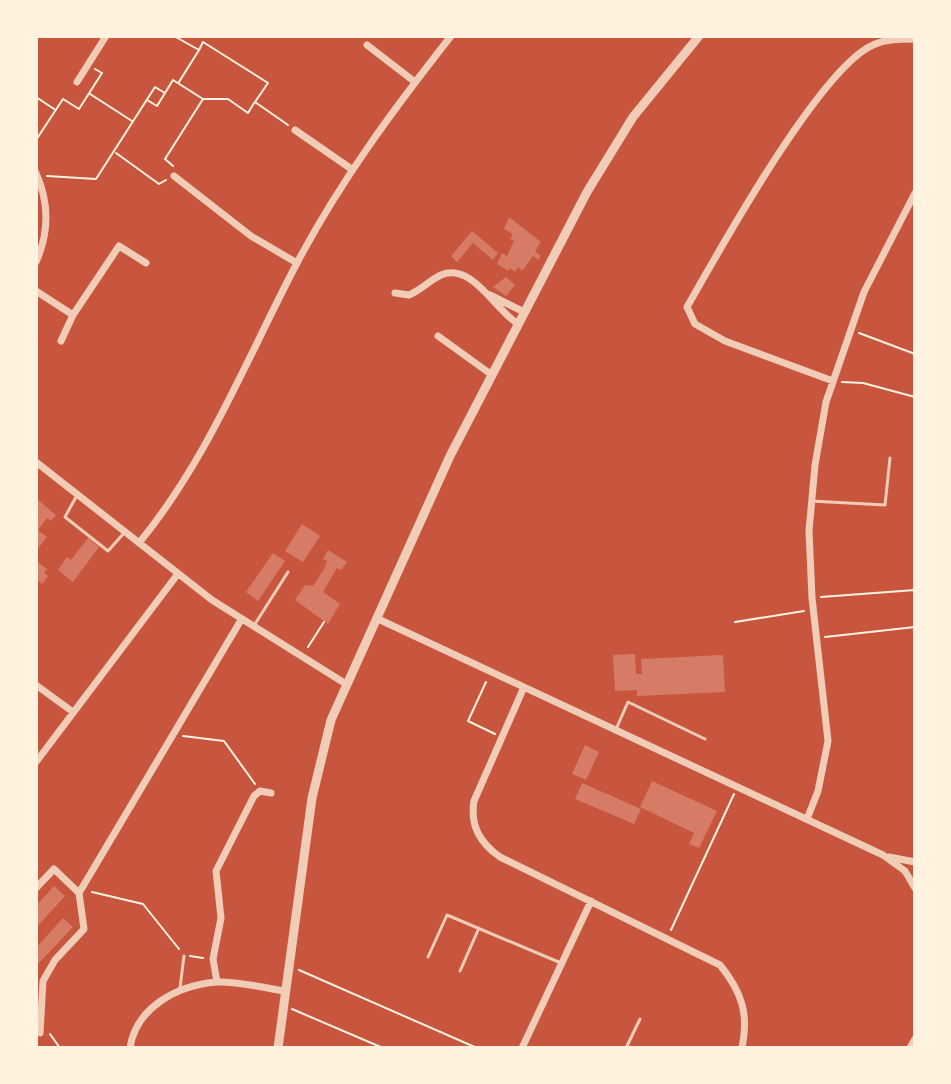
<svg xmlns="http://www.w3.org/2000/svg" width="951" height="1084" font-family="Overpass,sans-serif">
  <rect width="100%" height="100%" fill="#c8553d"/>
  <path fill="#d67c66" d="M509 217 541 242 535 251 541 256 538 260 533 256 522 271 518 267 515 272 510 268 508 271 497 264 502 253 507 256 514 241 510 239 513 234 504 229Z
    M472 231 498 253 493 260 473 243 457 262 451 256Z
    M506 277 515 285 506 296 493 287Z
    M36 498 56 515 51 521 47 518 38 530 47 537 36 551Z
    M302 524 320 536 303 562 285 551Z
    M88 538 99 547 73 582 58 570 67 557 71 560Z
    M328 550 347 562 341 570 337 568 323 592 340 604 328 624 295 600 305 585 313 586 324 569 327 561 323 559Z
    M273 553 285 561 258 601 246 592Z
    M36 561 47 569 44 573 48 576 42 584 36 579Z
    M635 654 636 674H642L641 659 723 655 725 692 637 696V690L615 691 613 655Z
    M585 745 599 752 586 780 572 774Z
    M652 781 717 811 699 848 689 844 694 833 640 807Z
    M582 783 641 809 634 824 575 799Z
    M54 886 65 896 36 928V906Z
    M63 918 73 927 36 966V948Z"/>
  <g fill="none" stroke-linecap="round" stroke-linejoin="round">
    <path stroke="#fff3e0" stroke-width="2" d="M174 36 199 50 203 42 268 83 255 102 288 125
      M179 82 199 50
      M90 94 132 121
      M36 97 54 109
      M147 100 157 106 173 80 203 99H228L248 113 254 103
      M36 140 63 99 79 109 102 73 95 69
      M116 153 159 184 166 180
      M173 166 165 159 203 99
      M47 176 96 179 155 87 165 93
      M859 333 915 354
      M842 382 863 383 915 397
      M821 597 915 590
      M735 622 804 611
      M825 637 915 627
      M308 647 324 622
      M486 682 468 721 495 734
      M183 736 224 741 255 784
      M92 892 143 904 179 949
      M671 930 734 794
      M190 956 203 958
      M299 970 477 1048
      M292 1009 383 1048
      M50 1034 60 1048"/>
    <path stroke="#f1ccb7" stroke-width="3" d="M76 497 65 517 108 551 124 533
      M811 501 885 505 890 458
      M255 624 288 572
      M617 727 628 702 705 739
      M428 957 447 915 561 963
      M460 971 479 928
      M180 988 184 956
      M626 1048 640 1019"/>
    <path stroke="#f1ccb7" stroke-width="7" d="M367 45 415 82
      M77 82 106 36
      M295 130 350 168
      M36 173C49 202 49 233 36 262
      M174 176 251 236 297 263
      M36 291 73 315 119 246 146 263
      M395 293 409 295C421 290 430 280 441 275 472 262 495 310 517 323
      M490 295 524 312
      M438 336 492 375
      M61 341 73 315
      M833 381 725 341 695 324 687 307C719 251 820 68 873 45 886 39 901 39 915 39
      M36 462 212 600 346 684
      M139 543C208 459 247 358 297 263 341 180 393 110 451 36
      M376 618 883 855 905 871 915 888
      M36 685 73 712
      M524 687 474 801C470 826 480 843 500 857L720 965C742 992 749 1014 742 1048
      M36 762 177 575
      M807 819 818 791 828 741 812 598 809 531 815 465 826 402 864 292 915 193
      M889 857 915 862
      M36 888 54 869 79 893 84 929 55 960 43 981 40 1033 36 1030
      M79 893 241 620
      M217 982 213 959 221 918 216 871 254 796 260 791 271 793
      M130 1048C136 1007 178 985 217 982 238 981 264 988 285 991
      M522 1048 591 901
      M910 1048 915 1039"/>
    <path stroke="#f1ccb7" stroke-width="9" d="M278 1048 312 798 331 720 450 456 587 192 633 117 699 36"/>
  </g>
  <rect width="951" height="1084" fill="none" stroke="#fff3e0" stroke-width="76"/>
</svg>
